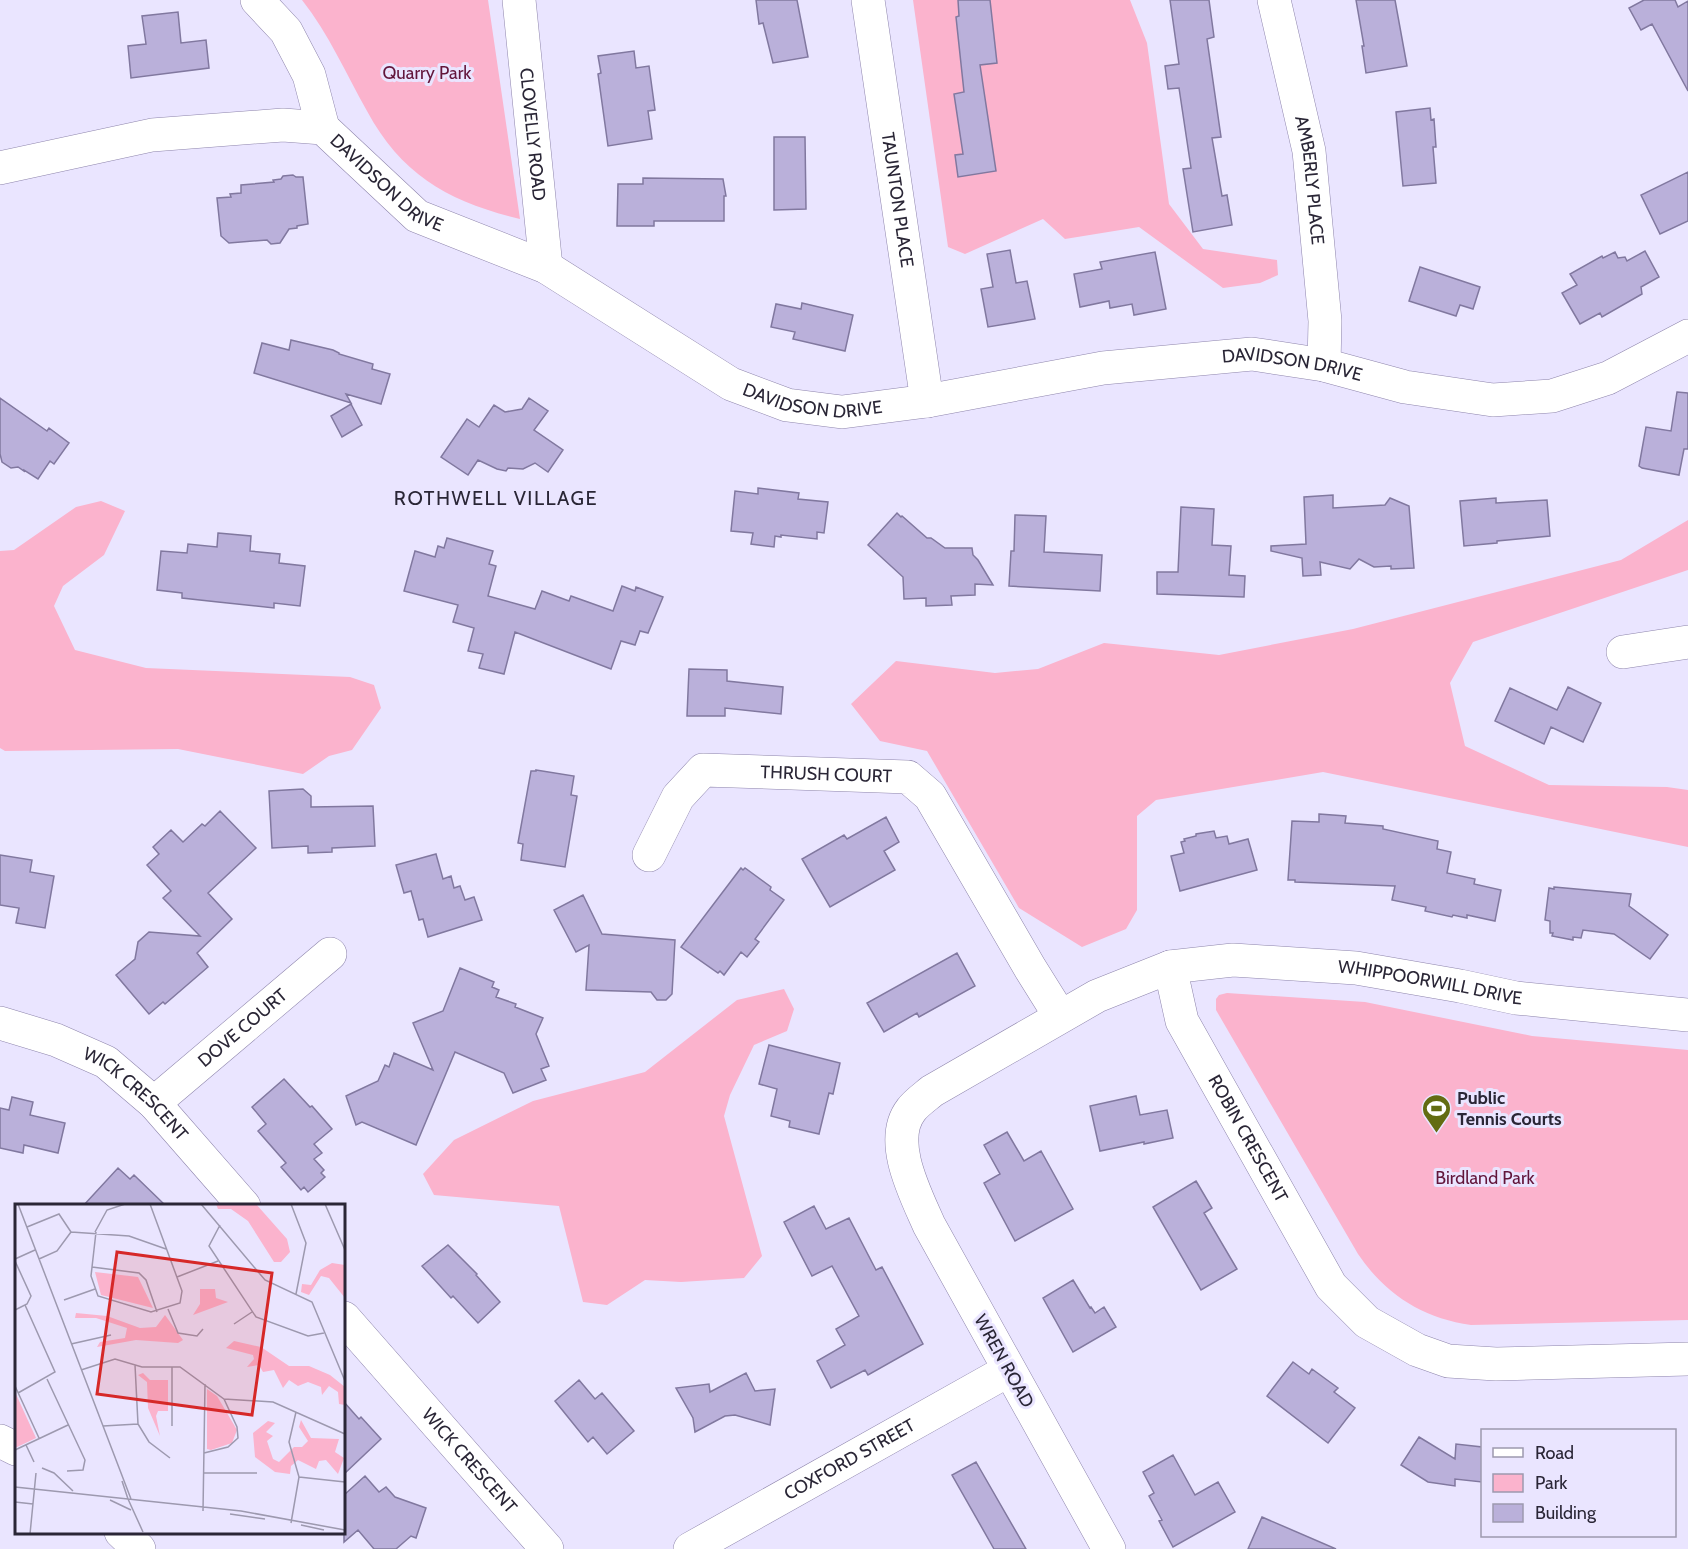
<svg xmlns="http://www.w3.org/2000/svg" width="1688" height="1549" font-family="Cabin,sans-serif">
  <rect width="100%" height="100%" fill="#eae5ff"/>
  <path fill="#fbb3cd" d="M302 0H488L520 219C450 202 402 176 367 111 346 74 329 34 302 0Z
    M913 0H1130L1147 43 1169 204 1203 249 1277 260 1278 275 1260 283 1223 288 1139 227 1065 239 1043 219 965 254 948 247Z
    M101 501 125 511 104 555 63 586 54 606 75 650 146 668 350 677 374 685 381 708 352 750 329 756 303 774 178 749 5 751 0 748V551L14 550 76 507Z
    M1688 520V570L1473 642 1450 683 1465 746 1549 785 1667 787 1688 790V847L1323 772 1156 800 1137 816V910L1126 929 1082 947 1019 908 927 751 880 741 851 704 896 661 995 673 1038 669 1104 643 1219 655 1353 629 1621 560Z
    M784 989 794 1009 787 1031 754 1045 730 1095 724 1116 762 1256 744 1278 681 1282 645 1280 607 1305 583 1302 559 1206 434 1195 423 1174 454 1140 533 1101 645 1072 737 1000Z
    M1227 993 1365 1002 1532 1036 1688 1050V1320L1471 1325C1422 1318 1385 1294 1358 1254L1216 1010V999L1219 995Z"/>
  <path fill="#bab0da" stroke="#81789f" stroke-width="1.5" d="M756 0H797L808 57 773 63 763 23 759 24Z
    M958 0H990L997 63 980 65 996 171 958 177 955 155 963 154 954 94 964 92 956 17 959 16Z
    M1170 0H1209L1214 37 1207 39 1221 137 1212 138 1222 196 1227 195 1232 225 1193 232 1183 169 1191 168 1179 88 1168 89 1165 66 1179 64Z
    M1356 0H1395L1407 66 1366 73 1362 46H1364Z
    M1644 0H1675L1678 7 1688 1V91L1652 24 1641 30 1629 8Z
    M178 12 181 43 206 40 209 68 131 78 128 46 146 44 142 16Z
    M634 51 636 68 649 66 655 110 648 111 652 139 608 146 598 74 601 73 598 56Z
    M1430 108 1431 120 1434 119 1436 147H1433L1436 183 1403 186 1396 112Z
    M774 137H805L806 209 774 210Z
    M1688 172V221L1660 234 1641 195Z
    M293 175 296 177H303L308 224 297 226V228L289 229 280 243 271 244 267 240 229 243 221 236 217 198 231 197 230 194 241 193V185L274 182 273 180 281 179 283 176Z
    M643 178 723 179 726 196H724V221H654V226H617L618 184H643Z
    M1010 250 1016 283 1027 281 1035 319 988 327 981 289 993 287 987 254Z
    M1645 251 1659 277 1641 287 1642 294 1602 317 1600 313 1580 324 1562 293 1577 285 1570 274 1602 256 1603 258 1615 252 1618 258 1625 257 1627 261Z
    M1155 252 1166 309 1134 315 1132 304 1110 308 1109 301 1080 307 1074 274 1102 269 1100 262Z
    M1420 267 1480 287 1473 309 1460 305 1456 316 1409 301Z
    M802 303 853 315 845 351 793 339 795 332 771 327 776 304 801 309Z
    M291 340 333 350 339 353V354L373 364 372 369 390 374 381 404 346 394 351 403 254 373 262 343 289 350Z
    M1677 392 1688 393V449H1684L1679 475 1642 468 1639 466 1646 427 1671 431Z
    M0 398 47 431 49 428 69 443 54 464 50 461 38 479 24 470V471L18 467 11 468 2 462 0 454Z
    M529 398 548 411 534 430 563 450 548 472 535 463 523 469 508 468 506 471 497 469 478 460 468 475 441 457 467 419 479 427 494 405 505 412 522 409Z
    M351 404 362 425 342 437 331 416Z
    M758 488 799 493 798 499 828 502 824 533 817 532V539L781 535V537L775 536 774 547 751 544 753 533 731 531 735 491 758 494Z
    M1333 495V508L1385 505 1390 498 1409 506 1414 568 1391 569V566L1374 567 1359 559 1350 569 1320 562 1321 575 1303 576 1302 558 1271 551V546L1306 544 1304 497Z
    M1496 498V503L1547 500 1550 536 1497 541V543L1464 546 1460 501Z
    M1181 507 1214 509 1212 545 1231 546 1229 575 1245 576 1244 597 1157 594V572H1178Z
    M897 513 901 517 902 516 927 538H931L945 548H972L973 555 978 560 993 585 975 584V595L951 596 952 605 926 606V598L904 599 903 577 868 545Z
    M1015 515 1046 516 1044 552 1102 555 1100 591 1009 586 1011 551H1014Z
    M218 533 251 536 250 551 280 554 279 563 305 566 300 606 274 603V608L218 602 182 598V593L157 590 161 551 187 553 188 544 217 547Z
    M447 538 493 551 489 564 496 566 488 596 535 609 542 591 569 601 571 596 613 611 622 586 635 591 636 587 663 597 648 633 640 631 635 645 621 641 611 669 515 632 504 674 479 668 483 654 468 651 474 628 453 622 458 605 404 591 415 551 435 557 438 546 444 548Z
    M689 669 727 670V681L783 687 781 714 725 708V716H687Z
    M1568 687 1601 703 1583 742 1551 727 1544 744 1495 721 1510 688 1557 710Z
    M536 770 574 776 571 795 577 796 565 867 521 860 523 844 518 843 531 771H536Z
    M303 789 311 796V807L373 806 375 846 332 848V852L308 853V846L272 848 269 791Z
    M220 811 256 848 208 893 232 919 197 953 208 967 165 1004 163 1002 149 1014 116 975 135 959 138 942 149 932 200 936 163 898 171 891 147 865 159 854 153 847 171 830 183 842 202 824 205 826Z
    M1319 814 1346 816 1345 823 1383 826V829L1438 841 1437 849 1451 852 1447 873 1475 879 1474 884 1501 890 1495 921 1467 915V918L1453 915 1452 917 1425 911 1426 907 1392 900 1395 886 1295 882V880H1288L1292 821 1319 822Z
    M886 817 899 842 884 851 895 870 830 907 802 859 844 835 847 839Z
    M1214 831 1216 838 1227 836 1229 844 1248 839 1257 870 1180 891 1171 856 1184 853 1181 842 1185 841 1184 839 1196 836V834Z
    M436 854 443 879 451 876 454 888 460 886 465 900 474 897 482 920 428 937 423 919 419 920 411 891 404 893 396 865Z
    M0 855 32 860 30 872 54 876 45 928 16 923 19 908 0 905Z
    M741 868 743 870 745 868 771 887 770 890 784 900 755 939 759 942 747 957 741 952 724 975 720 971 718 973 681 947Z
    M1554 887 1631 894 1629 906 1668 935 1650 959 1614 934 1583 930 1581 938 1573 937V940L1552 936 1553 933H1550V921L1545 920 1549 888 1554 889Z
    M583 895 602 934 675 940 672 994 666 1000H657L651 992 586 990 589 945 576 952 554 910Z
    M957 953 975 986 919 1017 917 1013 884 1032 867 1003Z
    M460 968 494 982 492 987 499 990 496 997 516 1004 515 1007 543 1018 536 1034 549 1066 541 1069 546 1080 513 1093 504 1073 455 1052 416 1145 362 1122 356 1125 346 1096 378 1081 385 1065 389 1067 394 1053 433 1070 413 1023 443 1011Z
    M769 1045 840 1063 833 1094 829 1093 819 1134 789 1127 790 1121 771 1116 777 1089 759 1084Z
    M284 1079 310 1107 312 1106 332 1129 314 1144 322 1153 314 1159 324 1170 321 1173 325 1177 308 1192 304 1187 301 1190 281 1167 286 1163 258 1131 266 1124 252 1107Z
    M1136 1096 1140 1115 1167 1110 1173 1138 1144 1144V1142L1100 1151 1090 1106Z
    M12 1097 33 1102 30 1115 65 1123 58 1153 24 1145 23 1153 0 1148V1108L9 1110Z
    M1007 1132 1024 1161 1041 1151 1073 1209 1015 1241 984 1183 1000 1174 984 1145Z
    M118 1168 130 1179 134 1175 166 1206H83Z
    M1196 1181 1212 1208 1204 1213 1237 1269 1201 1290 1153 1207Z
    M814 1206 826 1229 849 1218 876 1270 882 1267 923 1344 868 1375 865 1370 831 1388 817 1361 845 1345 836 1329 859 1316 832 1266 812 1276 784 1222Z
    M448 1245 477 1274 476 1275 500 1302 478 1323 453 1296 451 1298 422 1266Z
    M1073 1280 1090 1308 1091 1307 1095 1313 1104 1307 1116 1327 1073 1352 1043 1298Z
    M1293 1362 1309 1374 1312 1369 1338 1388 1334 1392 1355 1408 1328 1443 1267 1396Z
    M746 1373 755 1391 775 1389 770 1425 735 1415 725 1416 695 1432 693 1418 676 1388 709 1384 710 1392Z
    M579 1380 595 1399 602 1393 634 1431 607 1454 593 1437 588 1442 555 1401Z
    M344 1402 359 1419 361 1417 381 1439 344 1474Z
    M1419 1437 1455 1459 1456 1444 1482 1447V1482L1455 1479V1486L1428 1482 1401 1465Z
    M1173 1455 1195 1495 1218 1482 1235 1512 1173 1547 1159 1521 1162 1520 1149 1496 1154 1493 1143 1472Z
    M976 1462 1026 1549H994L952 1475Z
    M365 1476 379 1492 386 1487 395 1497 426 1508 416 1538 411 1536 396 1549H374L358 1530 344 1542V1495Z
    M1262 1517 1336 1549H1248Z"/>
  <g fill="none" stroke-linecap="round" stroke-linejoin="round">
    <defs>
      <g id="minor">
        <path d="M257 0 286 31 309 75 323 128"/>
        <path id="s1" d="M519 0 546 267"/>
        <path id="s2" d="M868 0 927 401"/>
        <path id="s3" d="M1274 0 1309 151 1325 321 1324 365"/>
        <path id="s4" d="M0 168 152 135 283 125 323 128 417 216 546 267 731 384 787 405 842 412 927 401 1103 368 1252 354 1324 365 1405 387 1493 400 1552 396 1608 378 1688 336"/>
        <path d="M1623 652 1688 642"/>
        <path id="s5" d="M649 855 678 797 703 770 908 777 930 796 1030 968 1060 1016"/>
        <path id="s6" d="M1170 967 1182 1021 1331 1286 1367 1322 1417 1350 1448 1361 1496 1364 1688 1359"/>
        <path id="s7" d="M0 1023 56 1040 106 1062 154 1103 244 1206"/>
        <path id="s8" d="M154 1103 330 954"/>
        <path id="s9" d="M344 1318 547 1549"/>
        <path d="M0 1441 16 1449"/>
        <path d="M121 1532 139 1549"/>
        <path id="s10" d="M690 1549 1009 1370"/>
        <path id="s11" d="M1109 1549 929 1225C916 1195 887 1141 911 1110 916 1103 925 1097 932 1091L1097 996 1170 967 1233 960 1356 968 1460 986 1516 998 1688 1015"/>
      </g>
    </defs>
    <use href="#minor" stroke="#8e85ac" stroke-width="34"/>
    <use href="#minor" stroke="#fff" stroke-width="33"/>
  </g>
  <defs>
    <symbol id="stadium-pin" viewBox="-11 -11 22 30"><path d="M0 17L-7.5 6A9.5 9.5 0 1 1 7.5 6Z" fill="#636c12" stroke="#eae5ff"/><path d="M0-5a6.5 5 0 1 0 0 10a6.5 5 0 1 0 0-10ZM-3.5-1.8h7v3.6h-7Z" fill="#fff"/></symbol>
  </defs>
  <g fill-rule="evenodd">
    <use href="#stadium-pin" x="1420" y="1092" width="33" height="45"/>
  </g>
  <g text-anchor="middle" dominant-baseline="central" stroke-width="6" stroke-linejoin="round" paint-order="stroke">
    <g font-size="18" fill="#62153b" stroke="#eae5ff">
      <text x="427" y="73">Quarry Park</text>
      <text x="1485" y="1178">Birdland Park</text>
    </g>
    <g font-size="18" fill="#2a2636" stroke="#eae5ff">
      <text stroke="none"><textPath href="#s1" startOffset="135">CLOVELLY ROAD</textPath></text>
      <text stroke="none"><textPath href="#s4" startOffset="412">DAVIDSON DRIVE</textPath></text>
      <text stroke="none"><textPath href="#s3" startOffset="184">AMBERLY PLACE</textPath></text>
      <text stroke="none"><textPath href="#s2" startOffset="202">TAUNTON PLACE</textPath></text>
      <text stroke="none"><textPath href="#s4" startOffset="1384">DAVIDSON DRIVE</textPath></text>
      <text stroke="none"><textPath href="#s4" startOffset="898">DAVIDSON DRIVE</textPath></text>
      <text stroke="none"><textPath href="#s5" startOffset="225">THRUSH COURT</textPath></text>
      <text stroke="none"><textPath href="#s11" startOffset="1052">WHIPPOORWILL DRIVE</textPath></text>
      <text stroke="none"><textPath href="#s8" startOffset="116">DOVE COURT</textPath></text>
      <text stroke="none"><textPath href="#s7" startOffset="156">WICK CRESCENT</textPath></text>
      <text stroke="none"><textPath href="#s6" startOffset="190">ROBIN CRESCENT</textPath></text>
      <text transform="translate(1004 1361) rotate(61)">WREN ROAD</text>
      <text stroke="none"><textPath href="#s10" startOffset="183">COXFORD STREET</textPath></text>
      <text stroke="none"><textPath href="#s9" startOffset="190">WICK CRESCENT</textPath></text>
    </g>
    <g font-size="18" font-weight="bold" fill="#2a2636" stroke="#eae5ff" text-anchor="start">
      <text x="1457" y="1098">Public<tspan x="1457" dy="21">Tennis Courts</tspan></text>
    </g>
    <g font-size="20" letter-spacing="1.5" fill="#2a2636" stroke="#eae5ff">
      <text x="496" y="498">ROTHWELL VILLAGE</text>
    </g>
  </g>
  <g transform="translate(15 1204)">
    <rect width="330" height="330" fill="#eae5ff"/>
    <path d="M201 0H241L272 35 275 48 266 58H259L233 17 216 5H203ZM317 59 330 61V94L314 74 306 72 294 91 286 88 287 80 296 81 305 66ZM80 68 123 73 138 104 86 91ZM185 85H200L201 94 213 98 178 111 185 100ZM61 109 92 112 125 124 141 123 150 111 168 136 163 139 121 136 82 143 85 138 110 134 112 124 81 114H60ZM219 137 246 143 274 162H294L315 171 330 183V201L324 200 323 188 314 182 307 191 306 183 293 178 283 182 274 176 268 184 259 166 248 168 244 161 232 163 239 155 238 151 211 144ZM128 169 135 176H153V207H143L141 212 145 232 133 204 132 178 123 171ZM192 185 202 192 222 226 217 239 196 246 192 245ZM0 188 21 234 0 244ZM253 217 260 219 251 228 258 232 252 237 258 255 264 258 279 243H287L293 237 284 223 286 216 296 234 324 235 320 248 329 254 323 270 311 256 304 257 301 265 283 256 276 262 275 270 260 268 240 253 238 229Z" fill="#fbb3cd"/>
    <path fill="none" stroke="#9d99af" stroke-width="1.5" d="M3 0 116 295M186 0 250 76 297 98 330 177M276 0 291 39 281 90M310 0 330 46M205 21 194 42 241 113 293 132 309 129M12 23 44 10 56 28M56 28 114 32 151 45M80 28 92 6 110 0M81 28 76 72 83 92 136 108 165 99 167 87 135 0M0 55 20 46M24 55 42 47 56 28M0 57 16 92 12 100 0 106M77 63 124 69 131 76 142 108M162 73 203 57M49 96 80 85M153 105 163 129 182 132 188 125M219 120 237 108M56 140 96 131M120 161 123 220 134 238 155 254M157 163V222M66 166 100 155 127 163H165L209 195 258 198 330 230M32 175 70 256 68 266 52 267M0 182 24 234M3 189 40 168 10 101M88 222 123 220M11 241 19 258M0 246 53 221M189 249 213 243 223 234 222 223 209 195M27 264 39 269 58 287M189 269H242M284 273 330 278M107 277 113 295M0 283 226 307 330 326M113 295 128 328M95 296 116 306M0 298 18 300M188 307 190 180M215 310 250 315M276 319 284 273 274 238 281 208M286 321 309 326M15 330 21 269"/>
    <path fill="#d62828" fill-opacity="0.15" stroke="#d62828" stroke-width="3" d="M102 48 257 69 237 211 82 190Z"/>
    <rect width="330" height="330" fill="none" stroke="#2a2636" stroke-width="3"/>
  </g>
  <rect x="1481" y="1429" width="195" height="108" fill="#eae5ff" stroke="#9d99af" stroke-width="1.5"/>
  <rect x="1493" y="1448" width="30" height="9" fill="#ffffff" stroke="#9d99af" stroke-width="1.5"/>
  <text x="1535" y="1459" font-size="18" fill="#2a2636">Road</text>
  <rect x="1493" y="1474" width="30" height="18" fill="#fbb3cd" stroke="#9d99af" stroke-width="1.5"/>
  <text x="1535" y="1489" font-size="18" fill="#2a2636">Park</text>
  <rect x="1493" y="1504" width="30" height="18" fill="#bab0da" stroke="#9d99af" stroke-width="1.5"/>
  <text x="1535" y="1519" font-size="18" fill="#2a2636">Building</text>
</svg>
